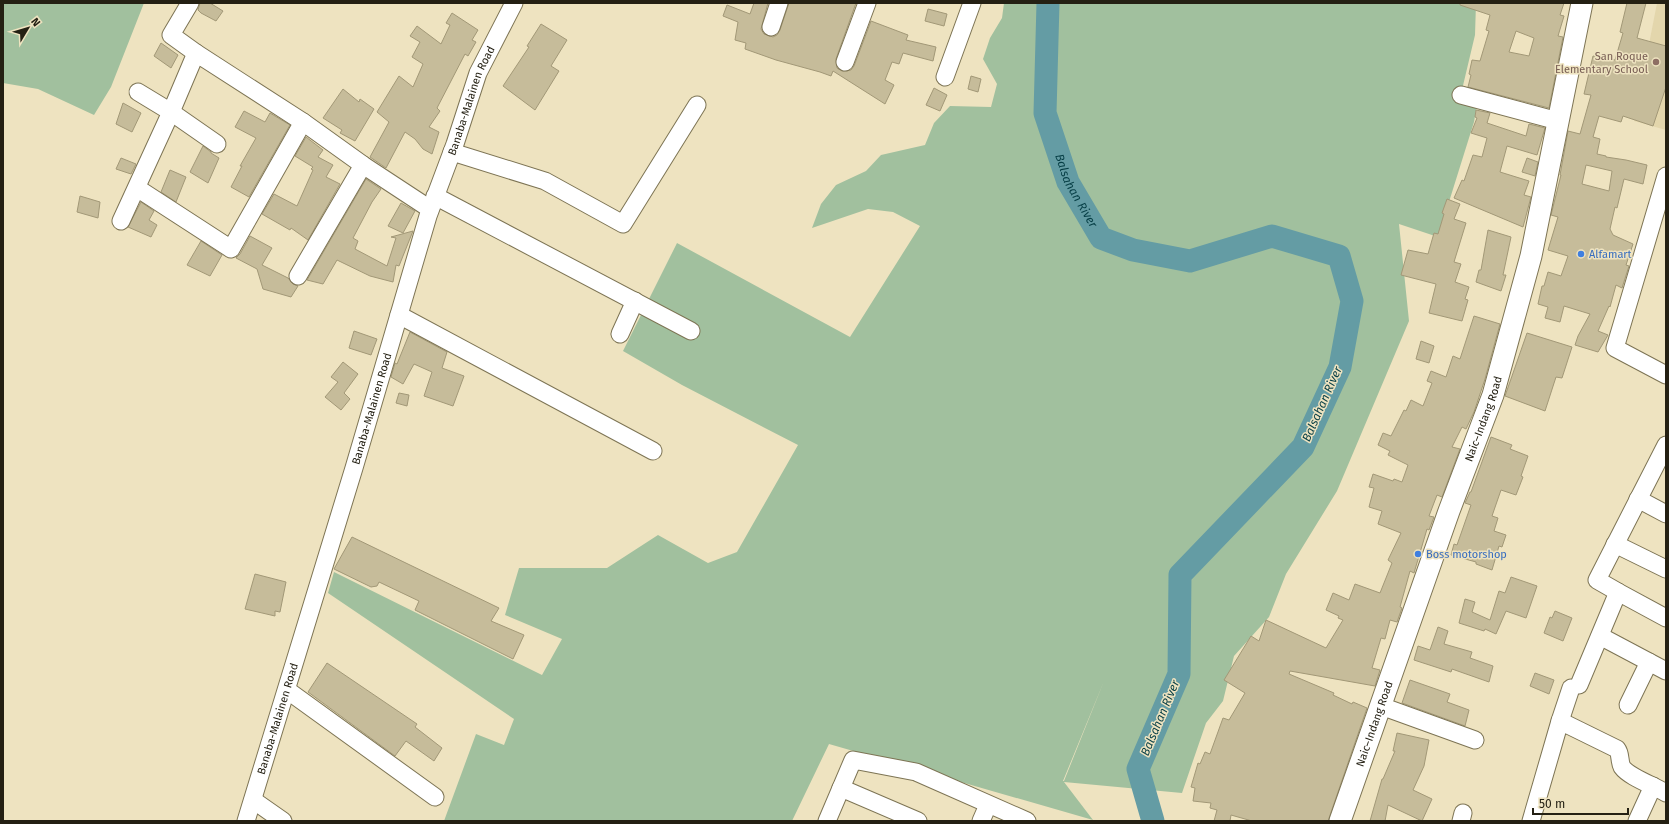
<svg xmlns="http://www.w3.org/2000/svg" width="1669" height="824" font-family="'Fira Sans',sans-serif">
  <rect width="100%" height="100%" fill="#eee3c0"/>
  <path fill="#e3d6ac" d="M1657 3H1666V130L1634 121Z"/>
  <path fill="#a1c09e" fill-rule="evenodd" d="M3 3H144L111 87 94 115 38 89 3 83Z
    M1004 3H1476L1475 35 1461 94 1478 99 1474 122 1438 237 1399 224 1409 321 1337 491 1286 574 1269 617 1234 656 1223 701 1206 723 1182 793 1064 782 1093 820 829 744 792 821H444L476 734 504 745 514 719 328 593 334 572 542 675 562 639 505 615 519 568H607L658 535 708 563 737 552 798 445 682 385 623 351 677 243 850 337 920 226 893 212 868 209 812 228 821 204 836 185 866 171 881 155 925 145 934 123 950 106 991 107 997 84 983 59 990 38 1002 18ZM1104 681 1064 781H1063Z"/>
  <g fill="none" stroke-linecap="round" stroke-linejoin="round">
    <path stroke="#649ca4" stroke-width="23" id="s1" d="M1048 3 1045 113 1068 182 1101 238 1133 250 1190 261 1272 236 1339 256 1352 301 1340 367 1303 447 1180 575 1179 674 1138 769 1153 821"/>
  </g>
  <path fill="#c6bc9a" stroke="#a29877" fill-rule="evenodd" d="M200 3H210L223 11 216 21 201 13 198 10Z
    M754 3H768L761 29 764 34 773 37 777 35 780 30 789 3H856L836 59 837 68 842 71 851 70 854 66 871 21 908 35 906 40 936 47 933 61 903 53 899 64 892 62 885 80 894 85 885 104 833 71 831 76 820 72 776 60 745 49 746 43 735 40 738 22 723 16 727 5 750 14Z
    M1460 3H1564L1560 15 1564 16 1558 36 1563 37 1549 108 1468 87 1471 75 1469 74 1472 60 1480 61 1489 31 1486 30 1490 15 1460 5ZM1516 31 1534 38 1529 56 1509 52Z
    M1627 3H1646L1637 38 1666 46V87L1653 126 1623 116 1621 122 1599 116 1593 137 1600 139 1597 154 1606 156V157L1626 160 1647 165 1643 184 1624 179 1617 208 1615 207 1610 229 1613 235 1633 244 1626 265 1629 266 1622 288 1616 285 1610 307 1609 306 1598 331 1608 335 1598 352 1575 345 1578 336 1590 314 1564 306 1560 322 1545 318 1548 307 1538 304 1542 286H1544L1548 272 1561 276 1568 256 1548 250 1558 217 1551 215 1561 175H1560L1568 131 1580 134 1591 95 1584 94 1593 56 1615 60 1623 33 1620 32ZM1586 165 1612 171 1609 191 1582 184Z
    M928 9 947 14 944 26 925 21Z
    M452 13 478 30 472 40 476 42 468 56 465 54 437 108 440 111 429 127 439 132 432 154 423 149 415 139 405 132 386 168 370 157 389 122 377 112 399 76 413 87 423 64 412 57 420 42 410 36 417 26 441 44 450 25 446 23Z
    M541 24 567 40 551 66 559 71 535 110 503 86 529 47 527 46Z
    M161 43 178 55 171 68 154 56Z
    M971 76 981 79 978 92 968 89Z
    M934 88 947 95 940 111 926 105Z
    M343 89 359 102 360 99 374 109 355 141 340 133 342 130 323 118Z
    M123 103 141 113 132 132 116 124Z
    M1476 110 1490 113 1487 123 1526 136 1529 124 1545 128 1537 155 1507 146 1500 172 1529 181 1524 195 1531 197 1523 227 1454 198 1462 180 1464 181 1473 155 1482 157 1487 138 1471 133 1477 118 1475 117Z
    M244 111 265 122 270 113 290 125 249 197 231 187 242 166H240L256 138 235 127Z
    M306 137 323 150 318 157 333 165 326 177 340 184 308 240 291 228 290 230 262 214 274 194 297 206 313 170 311 169 313 167 295 156Z
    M203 146 211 152V153L219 158 208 183 190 172Z
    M121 158 136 164 131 174 116 169Z
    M1527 158 1538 162 1535 176 1522 172Z
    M170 170 186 177 176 202 161 192Z
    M366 179 381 189 372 202 353 238 358 241 355 249 387 266 396 238 391 237 413 231 399 266 396 265 393 282 370 276 337 260 323 284 307 280Z
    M80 196 100 202 98 218 77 212Z
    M1447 199 1460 204 1454 219 1466 223 1454 262 1461 264 1455 282 1469 287 1465 299 1468 300 1462 321 1429 313 1436 284 1401 275 1408 250 1428 254 1434 233 1438 234 1444 214 1442 213Z
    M141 202 154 211 149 220 157 225 151 237 128 227Z
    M401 203 415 211 403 233 388 226Z
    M1488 230 1511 237 1503 275H1506L1501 291 1476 282 1479 270H1481Z
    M250 236 272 248 262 265 288 278 293 284 298 286 291 297 263 289 257 269 236 258 240 254Z
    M201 241 222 255 210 276 187 265Z
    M1474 316 1500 324 1485 379 1474 412 1466 429 1462 427 1452 447 1460 449 1442 497 1437 495 1429 516 1434 517 1429 530 1427 529 1414 573 1410 571 1400 607 1402 608 1397 622 1390 620 1385 639 1381 638 1372 668 1380 670 1375 686 1290 671 1289 674 1334 693 1333 695 1352 704 1353 702 1367 708 1328 821H1252L1231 815 1230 821H1214L1217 810 1210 808 1211 803 1193 801 1195 788 1191 787 1198 763 1200 764 1205 752 1210 754 1223 718 1229 720 1245 693 1224 680 1251 636 1259 641 1266 620 1326 648 1343 620 1338 618 1339 616 1326 610 1333 593 1349 600 1355 584 1380 593 1392 563 1388 560 1401 533 1378 524 1382 511 1369 507 1374 488 1369 487 1373 474 1393 481 1394 479 1402 482 1408 465 1388 455 1390 451 1378 445 1383 433 1391 436 1404 410 1406 411 1411 400 1423 406 1432 383 1427 381 1431 371 1446 377 1453 356 1460 359Z
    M354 331 377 339 371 355 349 348Z
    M410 332 447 352 442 368 464 376 453 406 424 396 432 372 414 364 403 384 391 377 395 363 397 364Z
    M1527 333 1572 347 1562 378 1556 377 1545 411 1505 396Z
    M1421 341 1434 346 1429 363 1416 359Z
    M343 362 358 374 344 393 350 399 341 410 325 397 338 382 331 377Z
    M399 393 409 395 407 406 396 403Z
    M1491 437 1512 445 1510 449 1528 456 1521 476 1523 477 1516 495 1501 490 1492 516 1498 518 1494 531 1506 535 1502 547 1499 546 1492 570 1476 564V562L1451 555 1454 544 1457 545 1471 505 1465 503 1470 492H1471Z
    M352 537 499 608 491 621 524 635 513 659 415 610 419 601 379 582 377 586 371 587 334 569Z
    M255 574 286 582 280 612 275 611V616L245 609Z
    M1511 577 1537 586 1526 618 1506 611 1496 634 1485 629 1484 631 1459 623 1465 599 1475 602 1472 612 1490 620 1499 591 1505 593Z
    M1555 611 1572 618 1563 641 1544 633 1550 617 1552 618Z
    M1438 627 1448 631 1444 644 1472 652 1470 658 1493 666 1489 682 1452 669 1451 672 1414 660 1418 646 1430 650Z
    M327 663 417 724 415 727 442 748 434 761 406 741 395 756 308 692Z
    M1535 673 1554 680 1549 694 1530 686Z
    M1410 680 1450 694 1447 702 1469 710 1465 726 1402 703Z
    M1397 733 1429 740 1424 766 1413 790 1432 799 1422 821 1388 805 1385 821H1370L1382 779H1383L1395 751H1393Z"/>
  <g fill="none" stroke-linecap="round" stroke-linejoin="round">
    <defs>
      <g id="minor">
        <path d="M190 3 171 35 196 53"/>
        <path d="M771 27 779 3"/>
        <path d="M845 62 867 3"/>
        <path d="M945 77 972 3"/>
        <path d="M138 92 171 112 217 144"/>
        <path d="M1461 95 1558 121"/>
        <path d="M452 152 545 181 623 224 697 105"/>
        <path d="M1666 176 1615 348 1666 375"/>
        <path d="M137 188 231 249 303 122"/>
        <path d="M435 196 691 331"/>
        <path d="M121 221 171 112 196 53 303 122 363 165 430 209"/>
        <path d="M298 276 363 165"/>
        <path d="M399 315 653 451"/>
        <path d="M620 334 635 301"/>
        <path d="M1638 499 1666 514"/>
        <path d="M1615 544 1666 569"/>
        <path d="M1618 592 1597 580 1666 445"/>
        <path d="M1600 636 1666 671"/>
        <path d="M1579 685 1618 592 1666 618"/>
        <path d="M287 690 435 797"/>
        <path d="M1628 705 1649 662"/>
        <path d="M1381 706 1475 740"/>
        <path d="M1560 721 1571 688"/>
        <path d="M841 788 918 821"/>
        <path d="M253 800 283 821"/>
        <path id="s2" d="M246 821 354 468 428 216 455 144 478 73 514 3"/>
        <path d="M827 821 853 760 916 772 1027 821"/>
        <path d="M981 821 988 805"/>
        <path d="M1461 821 1463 813"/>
        <path d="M1531 821 1560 721 1617 749C1621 754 1619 761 1622 767 1629 777 1655 786 1666 793"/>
        <path d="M1637 821 1653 786"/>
      </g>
      <g id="major">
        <path id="s3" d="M1340 821 1449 511 1493 395 1531 256 1582 3"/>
      </g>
    </defs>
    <use href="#minor" stroke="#7d7454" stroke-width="19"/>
    <use href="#major" stroke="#7d7454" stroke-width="23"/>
    <use href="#minor" stroke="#fff" stroke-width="17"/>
    <use href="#major" stroke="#fff" stroke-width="21"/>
  </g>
  <circle fill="#8d6e63" stroke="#eee3c0" stroke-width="1.5" cx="1656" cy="62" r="4"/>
  <g fill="#3f7fe0" stroke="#eee3c0" stroke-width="1.5">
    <circle cx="1581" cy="254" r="4"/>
    <circle cx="1418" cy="554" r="4"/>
  </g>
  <g text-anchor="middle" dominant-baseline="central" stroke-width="3" stroke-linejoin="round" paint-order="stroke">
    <g font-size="11" fill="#785e54" stroke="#eee3c0" text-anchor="end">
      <text x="1648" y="56">San Roque<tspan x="1648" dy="13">Elementary School</tspan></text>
    </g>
    <g font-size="11" fill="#242013" stroke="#eee3c0">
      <text stroke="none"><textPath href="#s2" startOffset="755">Banaba-Malainen Road</textPath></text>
      <text stroke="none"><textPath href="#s2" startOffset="431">Banaba-Malainen Road</textPath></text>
      <text stroke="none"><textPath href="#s3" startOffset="427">Naic–Indang Road</textPath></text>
      <text stroke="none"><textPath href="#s2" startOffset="107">Banaba-Malainen Road</textPath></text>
      <text stroke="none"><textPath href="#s3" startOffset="103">Naic–Indang Road</textPath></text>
    </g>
    <g font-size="11" fill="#366cbe" stroke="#eee3c0" text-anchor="start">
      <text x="1589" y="254">Alfamart</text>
      <text x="1426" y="554">Boss motorshop</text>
    </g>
    <g font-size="12" font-style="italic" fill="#063e45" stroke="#eee3c0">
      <text stroke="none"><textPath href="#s1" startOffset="194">Balsahan River</textPath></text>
      <text transform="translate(1322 404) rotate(-66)">Balsahan River</text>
      <text transform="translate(1160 718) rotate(-67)">Balsahan River</text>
    </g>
  </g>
  <rect width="1669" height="824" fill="none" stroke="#242013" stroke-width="8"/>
  <g transform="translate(28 28) rotate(52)" stroke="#eee3c0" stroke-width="3" paint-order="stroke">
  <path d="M0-3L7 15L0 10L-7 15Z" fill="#242013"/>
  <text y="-6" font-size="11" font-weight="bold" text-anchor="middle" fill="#242013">N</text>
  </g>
  <path d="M1533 808v6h95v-6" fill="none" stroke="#242013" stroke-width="2"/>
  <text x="1539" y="808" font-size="12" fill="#242013" stroke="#eee3c0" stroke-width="3" paint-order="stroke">50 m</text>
</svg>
